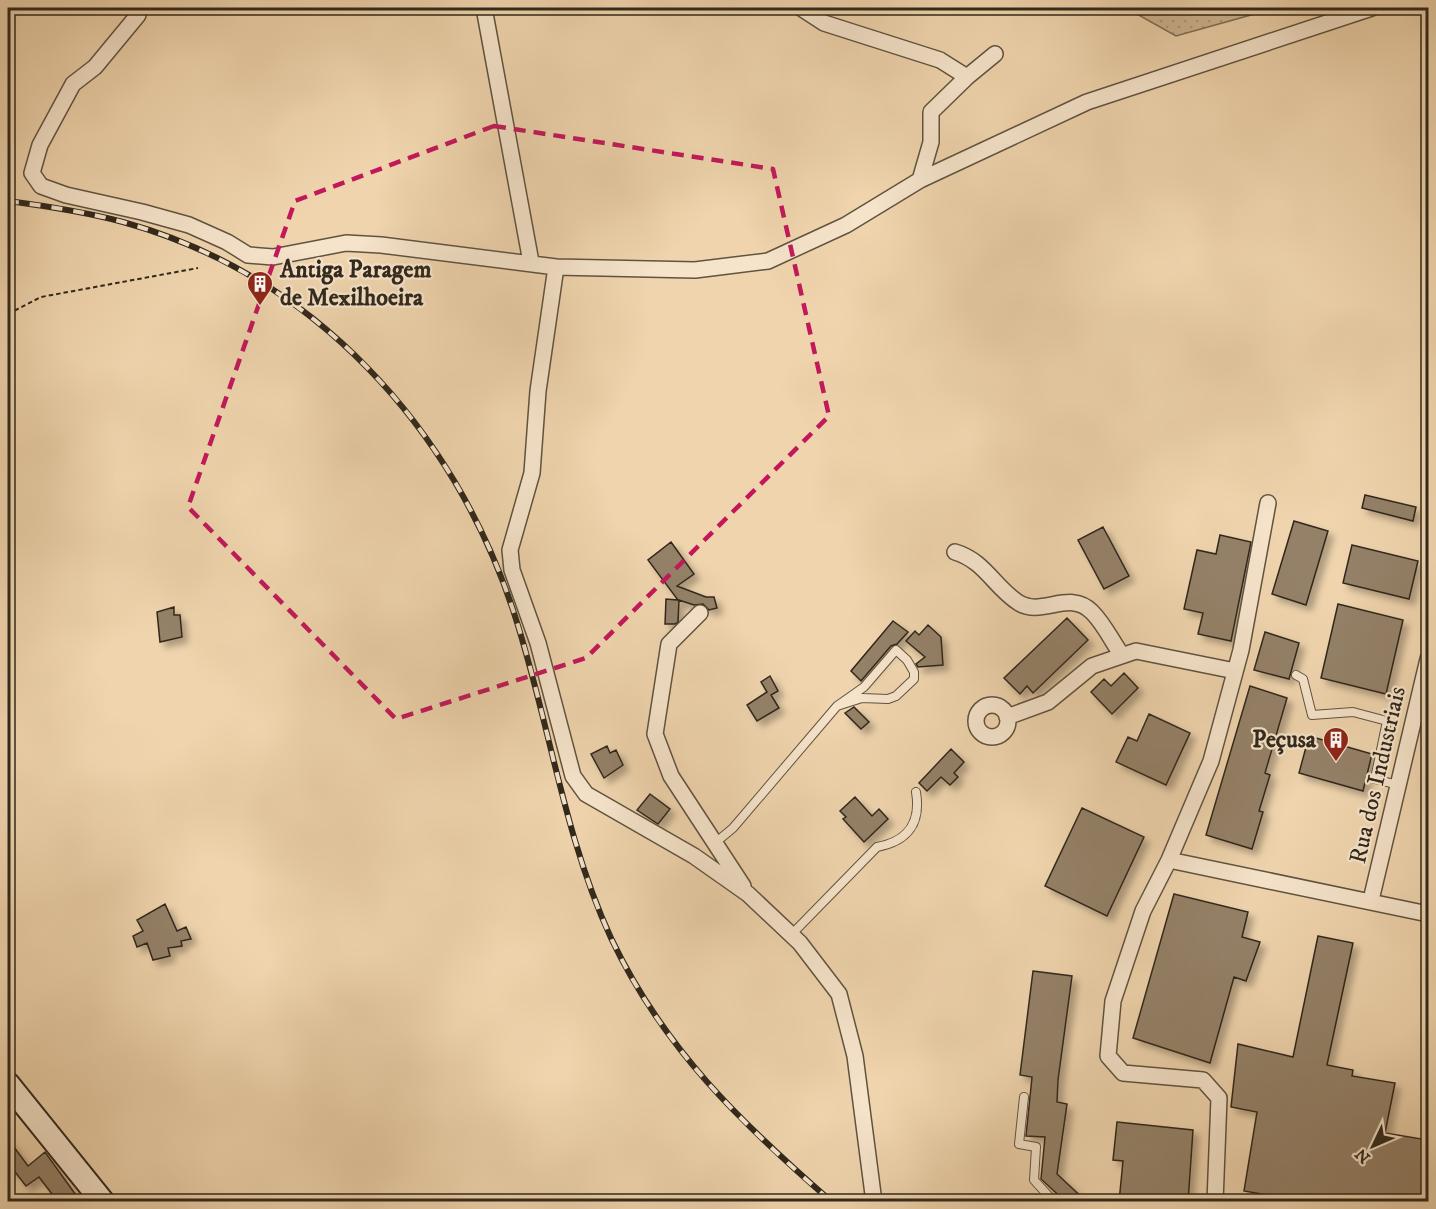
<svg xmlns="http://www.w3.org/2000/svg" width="1436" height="1209" font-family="'IM FELL DW Pica',serif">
  <defs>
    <pattern id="grass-dots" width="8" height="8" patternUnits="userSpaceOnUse" patternTransform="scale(1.5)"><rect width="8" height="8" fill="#cfb794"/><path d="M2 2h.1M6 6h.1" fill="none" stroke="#b29d7f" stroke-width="1.8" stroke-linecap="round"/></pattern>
    <filter id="shadow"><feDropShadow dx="5.5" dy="5.5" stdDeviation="3" flood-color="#0004"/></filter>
  </defs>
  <rect width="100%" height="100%" fill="#efd4ad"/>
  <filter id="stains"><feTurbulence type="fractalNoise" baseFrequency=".00333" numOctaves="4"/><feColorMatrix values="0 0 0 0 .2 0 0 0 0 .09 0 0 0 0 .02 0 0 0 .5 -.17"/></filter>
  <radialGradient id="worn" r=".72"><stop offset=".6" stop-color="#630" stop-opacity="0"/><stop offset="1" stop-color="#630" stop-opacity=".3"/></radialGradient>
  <path fill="url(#grass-dots)" stroke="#807058" stroke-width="1.5" d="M1126 8H1276L1176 36Z"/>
  <path fill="#948167" stroke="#31281c" stroke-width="1.5" filter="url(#shadow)" d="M1365 495 1416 507 1413 521 1362 508Z
    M1294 521 1328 531 1306 605 1272 594Z
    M1103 527 1129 576 1104 589 1078 540Z
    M1220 535 1251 542 1231 641 1198 634 1203 613 1184 609 1197 550 1216 554Z
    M671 542 694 574 677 586 706 597H714L717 608 709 610 703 604 694 605 679 600 678 622 675 624H665L666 599 678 600 648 560Z
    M1352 545 1418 561 1409 599 1343 583Z
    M1338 604 1403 620 1386 694 1321 678Z
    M174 607V615H180L182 637 160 642 157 612Z
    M1067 618 1088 640 1033 693 1027 686 1020 694 1004 678Z
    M893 621 908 632 897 644 891 646 861 681 851 671Z
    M928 625 941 637 943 665 918 667 916 664 925 657 906 641 915 631 919 635Z
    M1265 632 1299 643 1289 679 1254 670Z
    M1124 673 1138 688 1112 714 1091 692 1104 679 1111 686Z
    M770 676 778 691 771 695 779 708 757 721 747 705 767 692 761 682Z
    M1250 686 1287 698 1265 773 1270 775 1259 811 1263 812 1252 849 1206 835Z
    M854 707 869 722 861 729 845 713Z
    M1149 714 1190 733 1166 785 1116 762 1128 737 1137 741Z
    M1309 736 1372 754 1363 791 1299 773Z
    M607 746 610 753 616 750 623 765 604 778 591 754Z
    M951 749 964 762 954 773 958 777 950 785 941 777 927 791 919 783Z
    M650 794 670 809 658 824 637 810Z
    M855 797 872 816 879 809 888 819 864 842 843 819 846 817 840 811Z
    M1082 808 1144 837 1107 916 1045 886Z
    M1174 894 1248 912 1242 937 1260 942 1246 981 1234 977 1210 1063 1133 1038Z
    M165 904 177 931 186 927 191 939 181 941 182 946 168 948 170 956 153 960 147 943 137 947 133 936 143 931 137 920Z
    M1318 936 1353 943 1327 1065 1353 1070 1352 1076 1395 1083 1385 1133 1428 1140 1420 1202H1307L1244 1191 1257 1112 1231 1107 1238 1044 1293 1057Z
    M1033 971 1072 976 1058 1080 1057 1102 1067 1104 1057 1174 1087 1202H1066L1041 1179 1045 1137 1026 1136 1032 1077 1020 1075Z
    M1117 1122 1193 1130 1188 1202H1119L1123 1161 1113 1160Z
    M8 1139 28 1166 45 1152 81 1202H43L52 1194 39 1177 26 1186 12 1168 8 1171Z"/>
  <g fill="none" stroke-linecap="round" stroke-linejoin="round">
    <defs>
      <path id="service" d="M1296 675 1303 679 1312 715 1353 712 1387 721 1375 779 1398 785
        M715 843 733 828 837 706 862 698 888 699 896 696 914 679V672L907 660 896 650 864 687 837 706
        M791 935 877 847C909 841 921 822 916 792
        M1024 1097 1019 1144 1036 1147 1034 1180 1054 1202"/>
      <path id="minor" d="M484 8 531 262
        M801 8 824 23 940 60 967 77 931 112V142L920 180
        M138 15 95 67 73 84 40 145 32 173 41 186 66 195 142 212 189 225 227 242 248 255 273 257 346 243 381 245 556 267 695 270 768 261 846 225 920 180 1087 102 1372 8
        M967 77 995 54
        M556 267 538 391 532 473 510 550 512 570 538 643 573 776 586 794 694 856 748 894 800 943 839 994 855 1056 874 1202
        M955 552C985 561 994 587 1019 603 1042 617 1070 589 1092 612 1104 624 1112 641 1121 654
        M700 613 669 644 655 734 671 776 743 886
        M976 721a16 16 0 1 1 32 0a16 16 0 1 1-32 0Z
        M1007 717 1048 702 1092 666 1136 651 1235 671
        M1169 860 1428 914
        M1371 900 1428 659
        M1215 1202 1219 1098 1203 1080 1123 1073 1108 1056 1113 1001 1143 911 1169 860 1211 761 1241 650 1268 503"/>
      <path id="secondary" d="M8 1084 103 1202"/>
    </defs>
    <use href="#service" stroke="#605340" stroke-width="10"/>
    <use href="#minor" stroke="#605340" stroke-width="18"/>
    <use href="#secondary" stroke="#31281c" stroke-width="26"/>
    <path stroke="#31281c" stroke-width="2" stroke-dasharray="4.5 3" stroke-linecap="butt" d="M8 314 41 297 198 268"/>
    <use href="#service" stroke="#f5e3ca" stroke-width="8"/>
    <use href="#minor" stroke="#f5e3ca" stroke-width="15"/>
    <use href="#secondary" stroke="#f5e3ca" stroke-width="22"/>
    <defs>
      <path id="rail" d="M8 201C46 206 86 212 123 222 314 275 454 428 514 613 549 720 563 834 611 938 663 1048 741 1123 832 1202"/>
    </defs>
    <use href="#rail" stroke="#31281c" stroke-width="6"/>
    <use href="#rail" stroke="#f5e3ca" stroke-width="4" stroke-dasharray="11" stroke-linecap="butt"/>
  </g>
  <path fill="none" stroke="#c2185b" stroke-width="4.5" stroke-dasharray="12 8" stroke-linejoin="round" d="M494 126 773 169 829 416 586 658 396 719 188 507 295 201Z"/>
  <defs>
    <symbol id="building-pin" viewBox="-11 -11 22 30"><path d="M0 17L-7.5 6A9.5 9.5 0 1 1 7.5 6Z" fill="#8f2418" stroke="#f5e3ca"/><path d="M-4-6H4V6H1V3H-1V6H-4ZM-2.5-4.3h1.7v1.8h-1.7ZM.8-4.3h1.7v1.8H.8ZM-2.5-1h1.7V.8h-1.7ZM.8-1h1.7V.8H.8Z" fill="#fff"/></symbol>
  </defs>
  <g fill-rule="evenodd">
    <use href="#building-pin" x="245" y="269" width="30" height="40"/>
    <use href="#building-pin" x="1321" y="725" width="30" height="40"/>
  </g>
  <g text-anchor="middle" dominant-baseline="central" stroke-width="4.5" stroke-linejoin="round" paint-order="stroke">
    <g font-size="24" font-weight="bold" fill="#31281c" stroke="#f5e3ca" text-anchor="start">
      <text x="280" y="270">Antiga Paragem<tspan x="280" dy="28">de Mexilhoeira</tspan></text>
      <text x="1316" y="740" text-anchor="end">Peçusa</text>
    </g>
    <g font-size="24" fill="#31281c" stroke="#f5e3ca">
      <text transform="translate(1378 775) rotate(-77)">Rua dos Industriais</text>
    </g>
  </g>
  <rect width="1436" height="1209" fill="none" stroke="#efd4ad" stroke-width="30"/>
  <rect x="9" y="9" width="1418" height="1191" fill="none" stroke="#31281c" stroke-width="3"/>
  <rect x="15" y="15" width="1406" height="1179" fill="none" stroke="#31281c" stroke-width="1.5"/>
  <g transform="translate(1373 1146) rotate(226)" stroke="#f5e3ca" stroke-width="4.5" paint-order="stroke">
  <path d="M0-4.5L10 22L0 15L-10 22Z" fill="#31281c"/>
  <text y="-9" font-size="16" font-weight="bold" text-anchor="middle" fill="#31281c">N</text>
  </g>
  <rect width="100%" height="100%" filter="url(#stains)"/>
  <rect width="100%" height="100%" fill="url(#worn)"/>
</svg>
